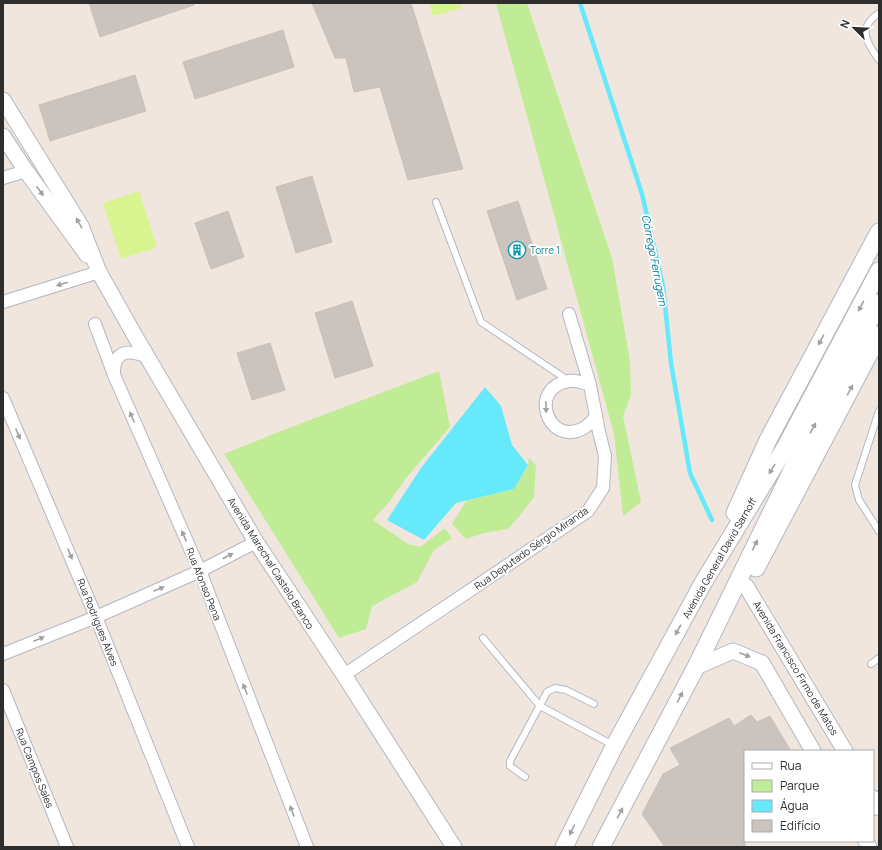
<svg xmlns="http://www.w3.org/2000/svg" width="882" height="850" font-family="Manrope,sans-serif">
  <rect width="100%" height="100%" fill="#f0e6de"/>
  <path fill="#bfec95" d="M496 3H527L612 258 630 361 631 395 623 416 641 502 623 516 614 434Z
    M439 371 450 427 406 478 390 501 373 520 408 544 420 547 445 528 452 538 434 550 417 582 372 606 366 629 339 638 224 454 281 431Z
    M529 458 536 465 534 497 522 513 508 529 484 533 466 539 452 524 466 501 514 489 528 465Z"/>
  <path fill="#d7f490" d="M429 3H460L462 8 433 16Z
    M139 191 157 247 121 259 103 203Z"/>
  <path fill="#67e9fc" d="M485 387 501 406 512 445 528 465 514 489 456 503 424 540 387 520 421 468Z"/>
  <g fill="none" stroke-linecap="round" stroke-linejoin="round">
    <path stroke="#67e9fc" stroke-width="4.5" d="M580 3 642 194 663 286 671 363 690 473 712 520"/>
  </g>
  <path fill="#cbc3bd" stroke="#ccc1b7" d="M89 3H194V5L100 37Z
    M312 3H411L463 169 408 180 380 87 354 92 346 58H335Z
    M283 30 294 67 195 99 183 62Z
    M135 75 146 111 50 141 39 105Z
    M312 176 332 242 296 253 276 187Z
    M518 201 547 289 517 300 487 211Z
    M228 211 244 257 211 269 195 223Z
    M352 301 373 366 335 378 315 313Z
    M270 343 285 390 252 400 237 353Z
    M751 715 757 722 770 716 791 751H745V847H665L642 814 663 774 680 765 670 748 729 718 734 726Z"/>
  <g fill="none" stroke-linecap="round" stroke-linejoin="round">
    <defs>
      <path id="service" d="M879 13C857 28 866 42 879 60
        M436 202 481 322 569 381
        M879 411 855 485 859 500 879 531
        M483 638 540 706 613 745
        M871 664 879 658
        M525 777 510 766V761L547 692 555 688 566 690 594 704"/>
      <path id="minor" d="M3 178 26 171
        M3 302 99 272
        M95 324 114 375 200 571 307 847
        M114 374C114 370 114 365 116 361 122 348 137 353 147 357
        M590 385C584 383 576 380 569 381 528 387 547 446 582 429 588 426 592 421 596 417
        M3 398 96 617 188 847
        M3 654 96 617 200 571 256 542
        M344 675 588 511 603 488 605 456 599 432 590 385 569 314
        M3 690 67 847"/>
      <path id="tertiary" d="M3 100 81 226 99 272 135 336 256 542 344 675 454 847
        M3 136 26 171 87 255
        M746 586 845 751
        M696 667 733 651 762 663 813 751
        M873 798 879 808
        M866 841 869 847"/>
      <path id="secondary" d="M735 513 768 440 879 232
        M756 568 879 335
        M564 847 615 745 703 583 785 448 879 271
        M601 847 696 667 799 456 879 303"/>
    </defs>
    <use href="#service" stroke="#b2b7c2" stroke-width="8"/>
    <use href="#minor" stroke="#b2b7c2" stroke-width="14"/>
    <use href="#tertiary" stroke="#b2b7c2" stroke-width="17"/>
    <use href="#secondary" stroke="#b2b7c2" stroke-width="19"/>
    <use href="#service" stroke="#fff" stroke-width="6"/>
    <use href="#minor" stroke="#fff" stroke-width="12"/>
    <use href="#tertiary" stroke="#fff" stroke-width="15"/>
    <use href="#secondary" stroke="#fff" stroke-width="17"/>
  </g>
  <defs><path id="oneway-solid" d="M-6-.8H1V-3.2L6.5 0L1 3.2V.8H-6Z"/></defs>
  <g fill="#a0a0a0">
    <use href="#oneway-solid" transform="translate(40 191) rotate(54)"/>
    <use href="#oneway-solid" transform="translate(79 223) rotate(-120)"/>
    <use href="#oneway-solid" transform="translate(62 284) rotate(162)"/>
    <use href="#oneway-solid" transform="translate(861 306) rotate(118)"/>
    <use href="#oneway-solid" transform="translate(821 340) rotate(118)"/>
    <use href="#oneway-solid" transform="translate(850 390) rotate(-62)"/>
    <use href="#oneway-solid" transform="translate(546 407) rotate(89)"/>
    <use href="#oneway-solid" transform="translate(132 417) rotate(-114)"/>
    <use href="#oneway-solid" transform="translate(813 428) rotate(-62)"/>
    <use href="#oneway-solid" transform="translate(18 434) rotate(67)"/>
    <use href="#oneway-solid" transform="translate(772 469) rotate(121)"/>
    <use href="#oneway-solid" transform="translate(184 536) rotate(-114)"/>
    <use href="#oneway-solid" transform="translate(755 545) rotate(-64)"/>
    <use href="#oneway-solid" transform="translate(70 554) rotate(67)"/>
    <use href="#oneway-solid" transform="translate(228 556) rotate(-27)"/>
    <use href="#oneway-solid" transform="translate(159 589) rotate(-23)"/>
    <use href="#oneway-solid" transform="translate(678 630) rotate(119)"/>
    <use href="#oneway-solid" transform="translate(39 639) rotate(-22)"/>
    <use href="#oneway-solid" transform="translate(745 655) rotate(21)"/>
    <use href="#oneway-solid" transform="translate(245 689) rotate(-111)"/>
    <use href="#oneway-solid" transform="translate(680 697) rotate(-63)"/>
    <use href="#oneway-solid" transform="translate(292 811) rotate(-111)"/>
    <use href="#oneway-solid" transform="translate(620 813) rotate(-61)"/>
    <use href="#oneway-solid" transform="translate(572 830) rotate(117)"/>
  </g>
  <defs>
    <symbol id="building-ring" viewBox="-11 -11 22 22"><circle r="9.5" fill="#fff" stroke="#0f9aa8" stroke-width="1.5"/><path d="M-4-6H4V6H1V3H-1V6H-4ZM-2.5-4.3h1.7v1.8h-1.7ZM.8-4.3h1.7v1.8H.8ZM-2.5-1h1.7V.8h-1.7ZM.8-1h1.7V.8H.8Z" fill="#0f9aa8"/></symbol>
  </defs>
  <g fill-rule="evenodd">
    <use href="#building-ring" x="507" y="240" width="20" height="20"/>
  </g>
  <g text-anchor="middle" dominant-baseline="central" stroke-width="3.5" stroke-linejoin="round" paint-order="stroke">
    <g font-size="10" fill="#0d838f" stroke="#fff" text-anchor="start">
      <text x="530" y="250">Torre 1</text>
    </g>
    <g font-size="10" fill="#2d2d2d" stroke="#fff">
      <text transform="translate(531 548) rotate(-35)">Rua Deputado Sérgio Miranda</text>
      <text transform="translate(719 558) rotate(-60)">Avenida General David Sarnoff</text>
      <text transform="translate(271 563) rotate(58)">Avenida Marechal Castelo Branco</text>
      <text transform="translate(204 584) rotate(68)">Rua Afonso Pena</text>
      <text transform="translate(98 622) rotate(68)">Rua Rodrigues Alves</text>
      <text transform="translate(796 668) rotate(59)">Avenida Francisco Firmo de Matos</text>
      <text transform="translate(35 768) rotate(68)">Rua Campos Sales</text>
    </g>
    <g font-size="11" font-style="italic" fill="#027e9e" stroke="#fff">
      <text transform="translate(655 260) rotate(79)">Córrego Ferrugem</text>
    </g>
  </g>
  <rect width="882" height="850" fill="none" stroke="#2d2d2d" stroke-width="8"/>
  <rect x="744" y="750" width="130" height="92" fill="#ffffff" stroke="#ababab"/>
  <rect x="752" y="763" width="20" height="6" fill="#ffffff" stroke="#ababab"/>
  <text x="780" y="770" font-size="12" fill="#2d2d2d">Rua</text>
  <rect x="752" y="780" width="20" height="12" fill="#bfec95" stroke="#ababab"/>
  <text x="780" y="790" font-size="12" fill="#2d2d2d">Parque</text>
  <rect x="752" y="800" width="20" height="12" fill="#67e9fc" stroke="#ababab"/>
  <text x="780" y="810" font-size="12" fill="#2d2d2d">Água</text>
  <rect x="752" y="820" width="20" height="12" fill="#cbc3bd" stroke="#ababab"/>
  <text x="780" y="830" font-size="12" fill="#2d2d2d">Edifício</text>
  <g transform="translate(854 28) rotate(294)" stroke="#ffffff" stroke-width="3" paint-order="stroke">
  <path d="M0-3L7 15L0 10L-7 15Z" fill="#2d2d2d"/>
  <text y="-6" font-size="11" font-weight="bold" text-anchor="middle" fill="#2d2d2d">N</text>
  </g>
</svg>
